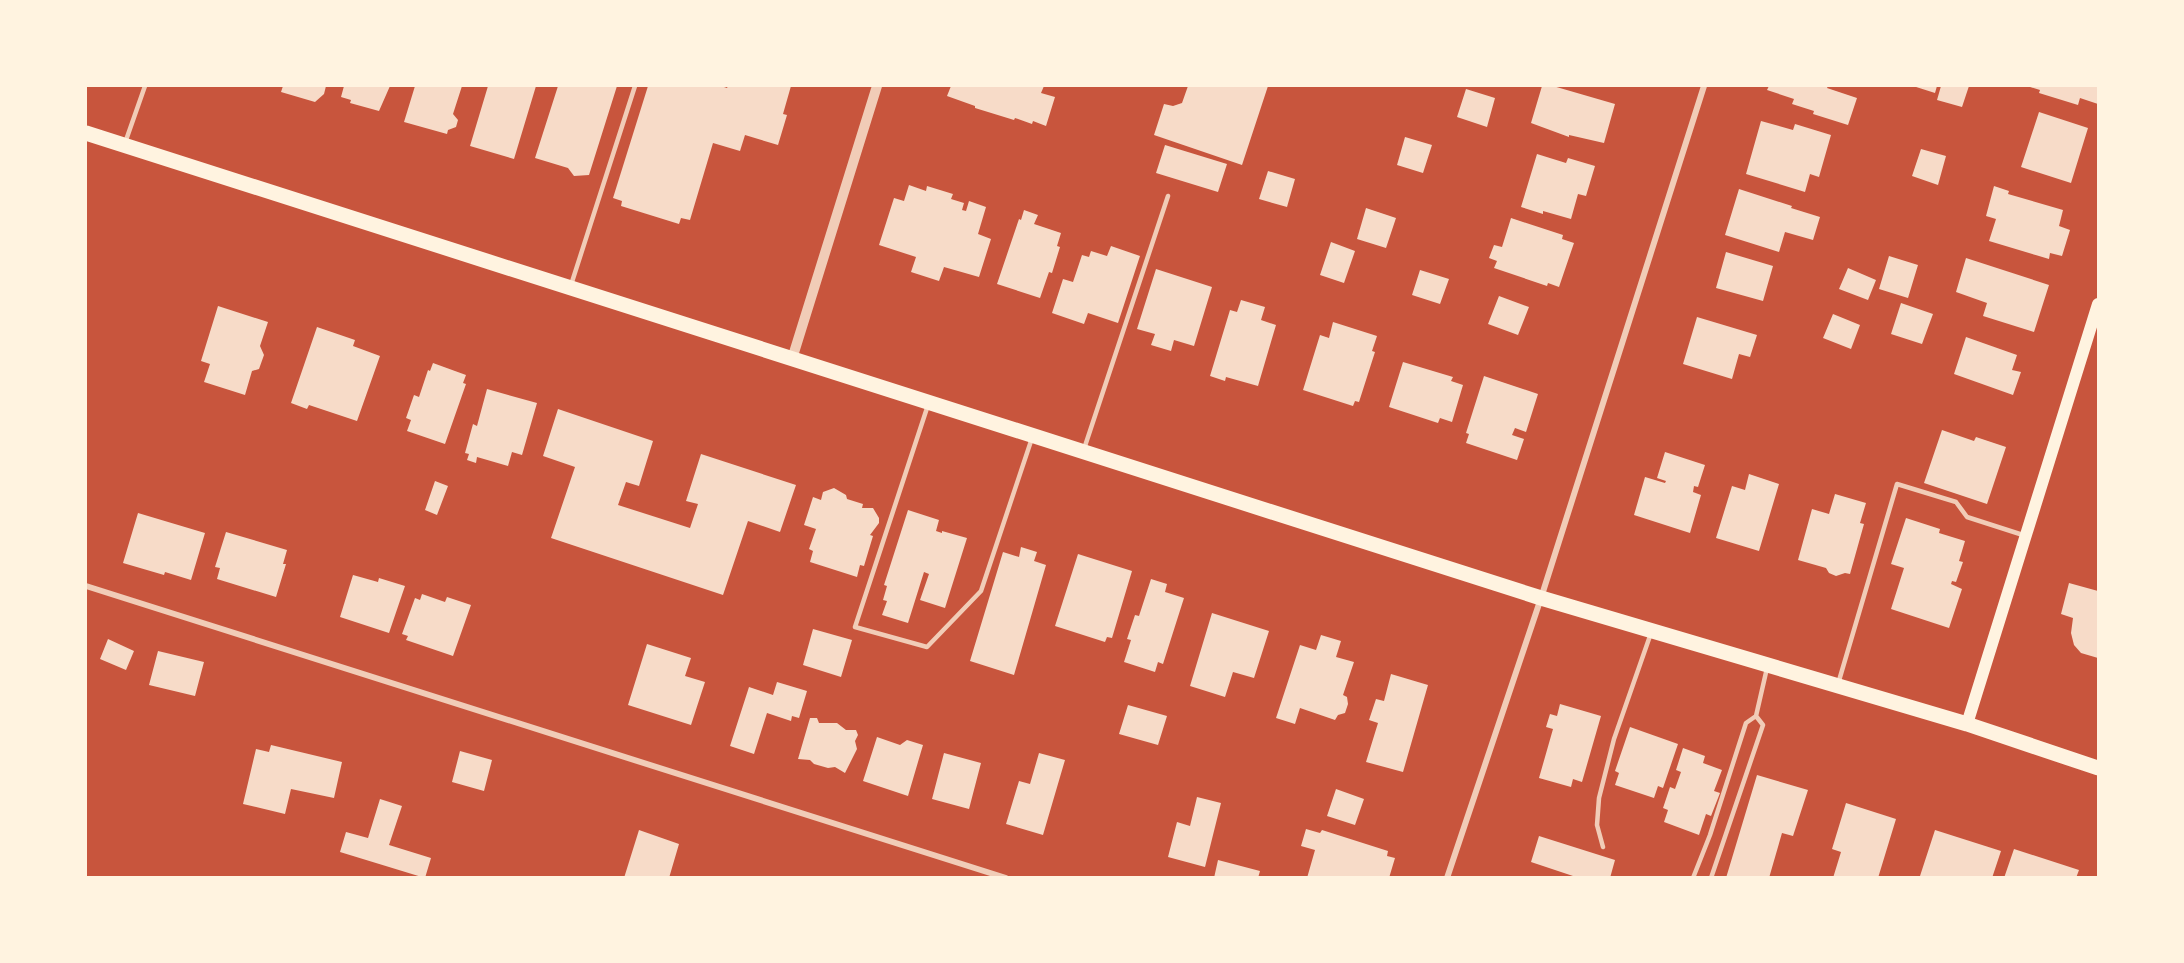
<svg xmlns="http://www.w3.org/2000/svg" width="2184" height="963" font-family="'Archivo Narrow',sans-serif">
  <rect width="100%" height="100%" fill="#c8553d"/>
  <path fill="#f7dbc8" d="M283 86H326L324 94 315 102 281 92Z
    M344 86H390L379 111 350 103 351 100 341 97Z
    M415 86H462L453 114 458 120 456 127 448 130 447 134 404 122Z
    M488 86H536L514 159 470 146Z
    M558 86H617L589 175 574 176 568 168 535 158Z
    M648 86H721L727 88 728 86H791L783 114 787 115 778 145 745 135 740 151 713 143 690 220 681 218 679 224 621 206 622 201 613 198Z
    M951 86H1044L1041 93 1055 97 1046 126 1033 121 1032 124 1015 118 1014 120 975 108V106L947 96Z
    M1188 86H1268L1242 165 1154 135 1164 104 1173 106 1182 103Z
    M1542 86H1553L1615 104 1604 143 1569 135V137L1531 123Z
    M1769 86H1828L1827 88 1857 98 1848 125 1813 114 1814 111 1792 104 1794 99 1767 90Z
    M1913 86H1937L1935 93Z
    M1941 86H1969L1962 107 1937 100Z
    M2027 86H2098V104L2080 98 2078 105 2039 93 2040 90Z
    M1466 89 1495 98 1487 127 1457 117Z
    M2039 112 2088 128 2071 183 2021 167Z
    M1761 121 1793 130 1795 124 1831 135 1819 177 1810 174 1805 192 1746 174Z
    M1405 137 1432 145 1423 173 1397 165Z
    M1165 145 1227 164 1218 192 1156 173Z
    M1921 149 1946 156 1938 185 1912 176Z
    M1537 154 1566 163 1568 158 1595 166 1586 196 1578 194 1571 219 1543 211V214L1521 207Z
    M1268 171 1295 179 1287 207 1259 199Z
    M909 185 926 191 927 186 953 194 951 199 964 203 962 210 966 211 969 201 986 207 978 234 991 239 979 277 944 267 939 281 911 272 916 257 879 245 894 198 904 201Z
    M1994 186 2009 191 2008 194 2063 210 2059 226 2070 230 2062 256 2050 253 2049 259 1989 241 1996 219 1986 216Z
    M1739 189 1792 206 1791 208 1820 217 1813 240 1785 232 1779 252 1725 235Z
    M1366 208 1396 218 1386 248 1357 239Z
    M1024 210 1038 215 1034 224 1061 233 1057 246 1060 247 1052 273 1049 272 1040 298 997 284 1019 219 1021 220Z
    M1511 218 1563 235 1562 239 1574 243 1559 287 1548 283 1547 286 1494 268 1497 261 1489 258 1494 245 1502 247Z
    M1331 242 1355 251 1344 283 1320 275Z
    M1111 246 1140 256 1118 323 1088 313 1084 324 1052 313 1063 279 1073 282 1082 255 1089 257 1091 251 1107 256Z
    M1726 252 1773 266 1763 301 1716 288Z
    M1889 256 1918 265 1908 298 1879 289Z
    M1966 258 2049 285 2034 332 1983 316 1987 303 1956 292Z
    M1848 268 1876 280 1868 300 1839 289Z
    M1156 269 1212 287 1194 346 1174 340 1171 351 1151 345 1155 334 1137 329Z
    M1420 270 1449 279 1440 304 1412 295Z
    M1499 296 1529 307 1518 335 1488 324Z
    M1241 300 1265 307 1261 320 1276 325 1258 386 1226 377 1225 381 1210 376 1230 310 1237 312Z
    M1901 303 1933 314 1922 344 1891 334Z
    M218 306 268 322 260 346 264 355 259 369 252 371 245 395 204 382 210 364 201 361Z
    M1833 314 1860 325 1851 349 1823 338Z
    M1697 317 1757 335 1750 357 1739 354 1732 379 1683 364Z
    M1333 322 1377 336 1372 351 1375 352 1359 402 1355 401 1353 406 1303 390 1320 335 1329 338Z
    M317 327 355 340 353 346 380 356 357 421 309 405 307 409 291 403Z
    M1966 337 2017 355 2012 370 2021 372 2013 395 1954 374Z
    M1403 362 1453 377 1451 381 1463 385 1452 422 1440 418 1438 423 1389 407Z
    M433 363 466 375 463 383 466 384 445 444 407 431 411 420 406 418 414 395 419 397 428 370 430 371Z
    M1484 376 1538 394 1526 432 1515 428 1512 435 1524 439 1517 460 1466 443 1469 434 1466 433Z
    M487 389 537 403 522 455 512 452 508 466 477 457 476 463 467 460 469 454 465 453 473 424 477 426Z
    M558 409 653 441 639 486 626 482 618 505 690 528 698 504 686 501 701 454 796 485 780 532 748 521 723 595 551 538 575 467 543 456Z
    M1942 430 1974 441 1976 437 2006 447 1987 504 1924 483Z
    M1665 452 1705 465 1698 487 1694 486 1693 492 1701 495 1690 533 1634 515 1645 477 1665 483 1666 481 1657 478Z
    M1749 474 1779 484 1759 551 1716 538 1732 486 1745 490Z
    M435 481 448 486 437 515 425 510Z
    M834 488 846 495 847 499 863 504 862 508H873L879 518V523L870 535 873 536 864 566 860 565 857 577 810 562 813 551 809 549 816 529 804 525 813 497 821 500 823 492Z
    M1835 494 1866 503 1860 523 1864 524 1850 574 1845 573 1836 576 1829 573 1826 568 1798 560 1812 509 1829 514Z
    M908 510 939 520 936 531 942 533V531L967 538 945 608 920 600 929 574 924 572 908 623 882 615 887 601 883 600 887 586 884 585Z
    M138 513 205 533 191 580 165 572 164 575 123 563Z
    M1906 518 1940 529 1939 533 1965 541 1959 561 1963 562 1956 582 1952 581 1951 584 1962 589 1949 628 1891 609 1904 568 1891 564Z
    M226 532 287 550 283 564H286L276 597 217 579 220 568 215 567Z
    M1021 547 1037 552 1034 561 1046 565 1014 675 970 661 1003 552 1019 557Z
    M1078 554 1132 571 1112 638 1107 637 1105 642 1055 626Z
    M353 575 378 582 379 578 405 586 389 633 340 617Z
    M1151 579 1167 584 1165 592 1184 598 1163 664 1158 662 1155 672 1124 662 1131 640 1127 639 1135 615 1139 616Z
    M2069 583 2098 591V658L2081 653 2074 645 2071 633 2073 618 2061 614Z
    M422 594 445 602 447 597 471 605 453 656 406 640 408 636 402 634 415 598 420 600Z
    M1212 613 1269 631 1254 678 1233 672 1225 697 1190 686Z
    M813 629 852 640 841 677 803 665Z
    M1321 635 1341 641 1336 657 1354 662 1343 695 1347 697 1348 704 1345 713 1338 715 1335 720 1300 708 1295 724 1276 718 1300 645 1316 650Z
    M108 639 134 651 126 670 100 659Z
    M647 644 691 658 685 676 705 682 691 725 628 705Z
    M158 651 204 662 195 696 149 685Z
    M1391 674 1428 685 1403 772 1366 762 1378 723 1369 720 1376 699 1384 701Z
    M777 682 807 691 799 718 792 716 791 721 767 713 754 754 730 746 749 687 773 695Z
    M1560 704 1601 716 1582 782 1573 779 1571 787 1539 778 1553 729 1546 727 1550 714 1557 716Z
    M1128 705 1167 716 1158 745 1119 734Z
    M810 718H817L819 723H837L846 730H856L858 735 855 741 857 749 845 773 835 767 828 768 814 764 810 760 798 759Z
    M1630 727 1678 744 1663 788 1658 786 1654 798 1615 785 1619 773 1615 771Z
    M877 737 900 745 907 740 923 745 908 796 863 781Z
    M271 745 342 762 334 798 291 789 285 814 243 804 256 749 269 752Z
    M1683 748 1705 756 1703 763 1722 770 1714 791 1720 793 1711 816 1706 814 1699 835 1664 822 1668 810 1663 808 1670 787 1675 789 1681 772 1676 770Z
    M460 751 492 760 484 791 452 782Z
    M944 753 981 763 969 809 932 799Z
    M1039 753 1065 760 1043 835 1006 824 1019 781 1030 784Z
    M1757 775 1808 790 1793 836 1782 833 1769 878H1726Z
    M1336 789 1364 799 1355 825 1327 816Z
    M1197 797 1221 803 1205 867 1168 857 1177 822 1190 826Z
    M380 799 402 806 389 845 431 858 425 878 340 852 346 832 368 838Z
    M1846 803 1896 819 1878 878H1833L1841 852 1832 849Z
    M1306 829 1320 833 1322 830 1388 851 1387 856 1395 858 1389 878H1307L1315 850 1301 846Z
    M639 830 679 844 669 878H624Z
    M1935 830 2001 851 1992 878 1920 876Z
    M1539 836 1615 860 1610 878H1579L1531 862Z
    M2014 849 2079 870 2076 878H2004Z
    M1218 860 1260 871 1258 878H1214Z"/>
  <g fill="none" stroke-linecap="round" stroke-linejoin="round">
    <path stroke="#f1ccb7" stroke-width="4.5" d="M125 143 145 86
      M571 285 635 86
      M928 405 855 627 927 647 981 591 1032 438
      M1084 449 1168 196
      M1838 684 1897 484 1956 502 1967 517 2023 535
      M1603 847 1597 825 1599 798 1614 739 1651 633
      M1693 878 1710 835 1746 723 1756 716 1767 668
      M1711 878 1763 725 1756 716"/>
    <path stroke="#f1ccb7" stroke-width="6" d="M86 586 1006 878
      M1447 878 1541 598 1704 86"/>
    <path stroke="#f1ccb7" stroke-width="10" d="M792 359 877 86"/>
    <path stroke="#fff3e0" stroke-width="12" d="M1967 724 2098 304"/>
    <path stroke="#fff3e0" stroke-width="15" d="M86 133 1541 598 1967 724 2098 768"/>
  </g>
  <rect width="2184" height="963" fill="none" stroke="#fff3e0" stroke-width="174"/>
</svg>
